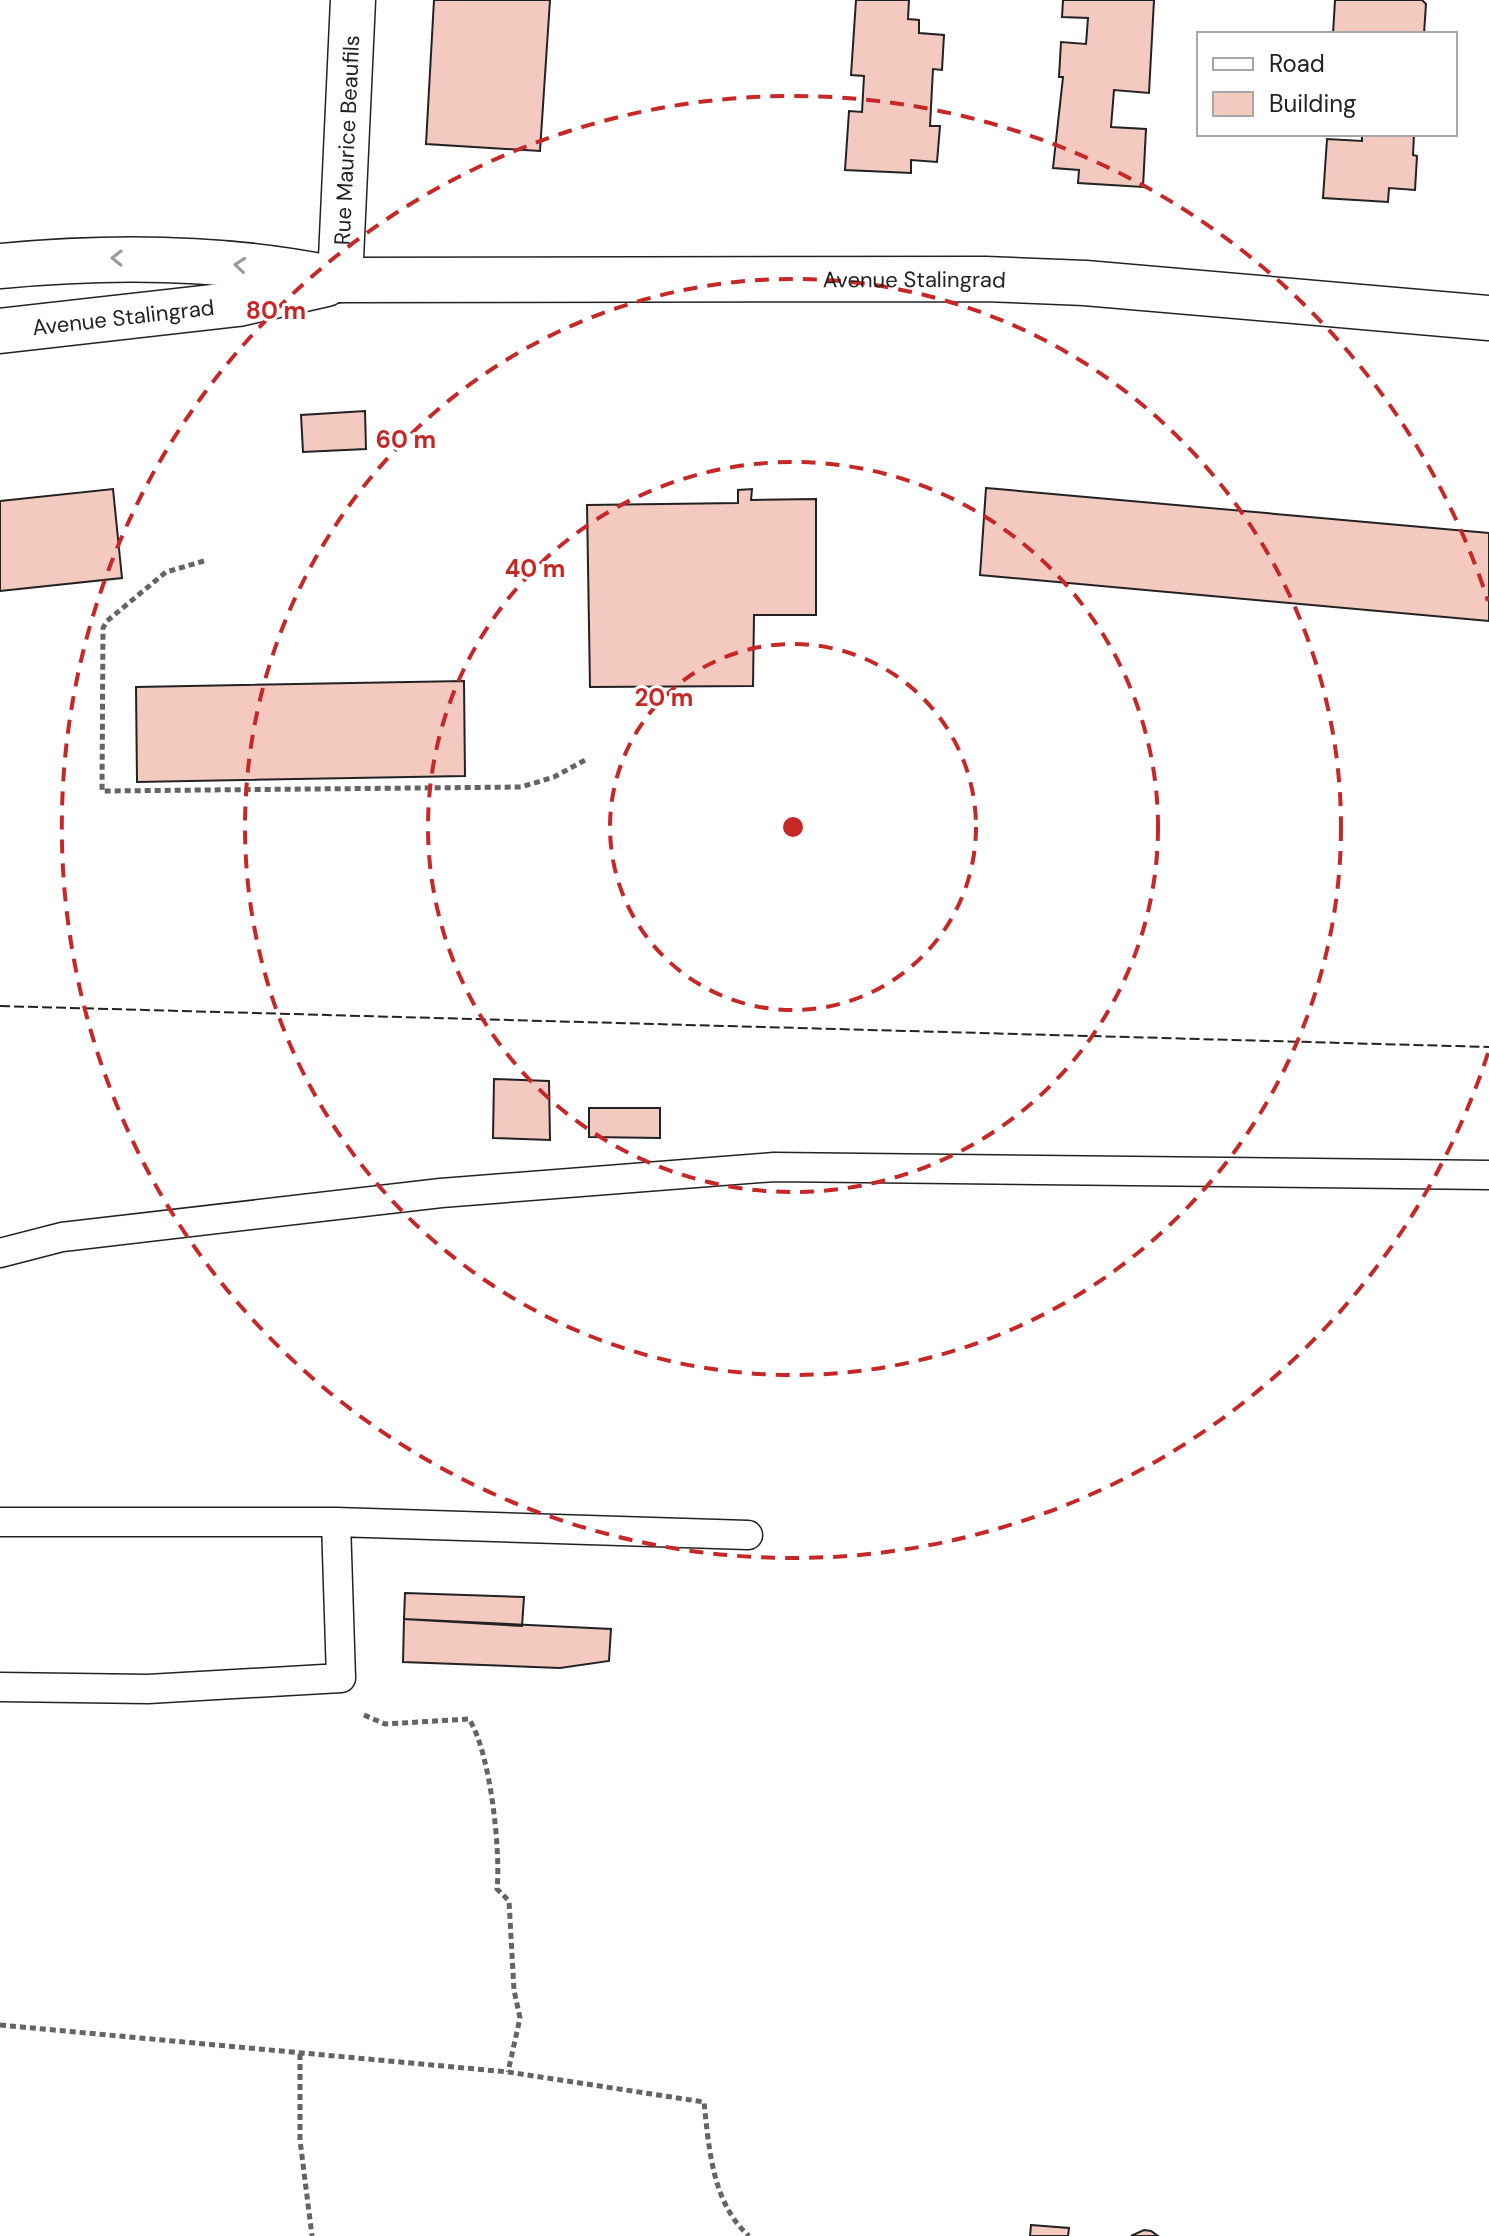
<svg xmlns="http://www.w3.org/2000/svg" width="1489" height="2236" font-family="'DM Sans',sans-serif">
  <rect width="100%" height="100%" fill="#fff"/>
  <path fill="#f3c9c0" stroke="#222" stroke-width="2" d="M434 0H550L540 151 426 144Z
    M856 0H909L908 19 919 20V33L944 35 942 70 933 69 930 126H940L937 162 911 160V173L845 170 849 111 862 112 864 76 851 75Z
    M1063 0H1154L1149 93 1114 90 1111 127 1146 129 1143 187 1078 183 1079 170 1053 168 1063 77H1059L1061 42 1086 44 1088 18 1062 17Z
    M1335 0H1422L1426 4 1424 34H1333Z
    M1362 134H1414L1413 155 1417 156 1415 190 1389 188 1388 202 1323 198 1327 139 1362 141Z
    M365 411 366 449 303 452 301 415Z
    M986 488 1489 533V621L980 575Z
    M113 489 122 578 0 591V501Z
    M752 489 751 500 816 499V615H754L753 686 590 687 587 505 738 503V490Z
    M464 681 465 776 137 782 136 687Z
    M494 1079 549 1081 550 1140 493 1138Z
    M589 1108H660V1138L589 1137Z
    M405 1593 524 1597 522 1626 404 1619Z
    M404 1619 611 1629 609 1661 560 1668 403 1662Z
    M1031 2225 1069 2228 1068 2236H1030Z
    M1144 2230 1151 2231 1158 2236H1131Z"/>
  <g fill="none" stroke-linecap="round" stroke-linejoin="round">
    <defs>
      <path id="lane" d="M0 1253 62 1237 441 1193 774 1167 1489 1175
        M0 1522H336L748 1535
        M0 1687 148 1689 341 1678 336 1522"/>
      <g id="street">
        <path id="s1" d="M340 280 353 0"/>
      </g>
      <g id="secondary">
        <path id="s2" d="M0 266C114 255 228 256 340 280L985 279 1085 283 1489 318"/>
        <path id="s3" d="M0 331 238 304 326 284"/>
      </g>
    </defs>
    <use href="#lane" stroke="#222" stroke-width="31"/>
    <use href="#street" stroke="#222" stroke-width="47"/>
    <use href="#secondary" stroke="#222" stroke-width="47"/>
    <path stroke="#646464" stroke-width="5" stroke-dasharray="6 4" stroke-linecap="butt" d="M204 561 166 572 107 621 103 628 102 791 521 787 554 777 587 759
      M364 1715 385 1724 469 1719C490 1751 501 1850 497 1889L509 1901 514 1990 520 2018 508 2072
      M0 2025 508 2072 704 2102C709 2148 712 2203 749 2236
      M300 2054V2140L312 2236"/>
    <use href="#lane" stroke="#fff" stroke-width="28"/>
    <use href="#street" stroke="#fff" stroke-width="44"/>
    <use href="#secondary" stroke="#fff" stroke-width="44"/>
    <path stroke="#222" stroke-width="2" stroke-dasharray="10 4" stroke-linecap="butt" d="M0 1006 1489 1047"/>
  </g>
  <defs><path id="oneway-chevron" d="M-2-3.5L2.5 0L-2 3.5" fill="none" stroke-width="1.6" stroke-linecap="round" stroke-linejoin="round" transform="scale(2)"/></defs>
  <g stroke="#9c9c9c">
    <use href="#oneway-chevron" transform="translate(117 258) rotate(-179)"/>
    <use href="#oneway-chevron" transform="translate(240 265) rotate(-175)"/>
  </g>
  <g fill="none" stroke="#c62828" stroke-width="4" stroke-dasharray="14 10">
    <circle cx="793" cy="827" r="183"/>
    <circle cx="793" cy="827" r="365"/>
    <circle cx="793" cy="827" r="548"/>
    <path d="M1488 1053A731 731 0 1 1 1488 601"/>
  </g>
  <g text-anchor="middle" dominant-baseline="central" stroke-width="6" stroke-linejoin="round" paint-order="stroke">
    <g font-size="22" fill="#222" stroke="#fff">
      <text stroke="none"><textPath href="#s1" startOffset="140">Rue Maurice Beaufils</textPath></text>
      <text stroke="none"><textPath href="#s2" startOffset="916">Avenue Stalingrad</textPath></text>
      <text stroke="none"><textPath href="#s3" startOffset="124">Avenue Stalingrad</textPath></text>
    </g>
  </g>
  <circle cx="793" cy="827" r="12" fill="#c62828" stroke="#fff" stroke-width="4"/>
  <g font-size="24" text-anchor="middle" font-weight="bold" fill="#c62828" stroke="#fff" stroke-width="6" stroke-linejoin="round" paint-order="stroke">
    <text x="276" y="319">80 m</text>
    <text x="406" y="448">60 m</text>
    <text x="535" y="577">40 m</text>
    <text x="664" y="706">20 m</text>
  </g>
  <rect x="1197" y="32" width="260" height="104" fill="#ffffff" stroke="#a7a7a7" stroke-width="2"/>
  <rect x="1213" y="58" width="40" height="12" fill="#ffffff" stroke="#a7a7a7" stroke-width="2"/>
  <text x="1269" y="72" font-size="24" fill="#222222">Road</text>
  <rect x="1213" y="92" width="40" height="24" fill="#f3c9c0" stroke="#a7a7a7" stroke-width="2"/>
  <text x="1269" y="112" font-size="24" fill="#222222">Building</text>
</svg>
